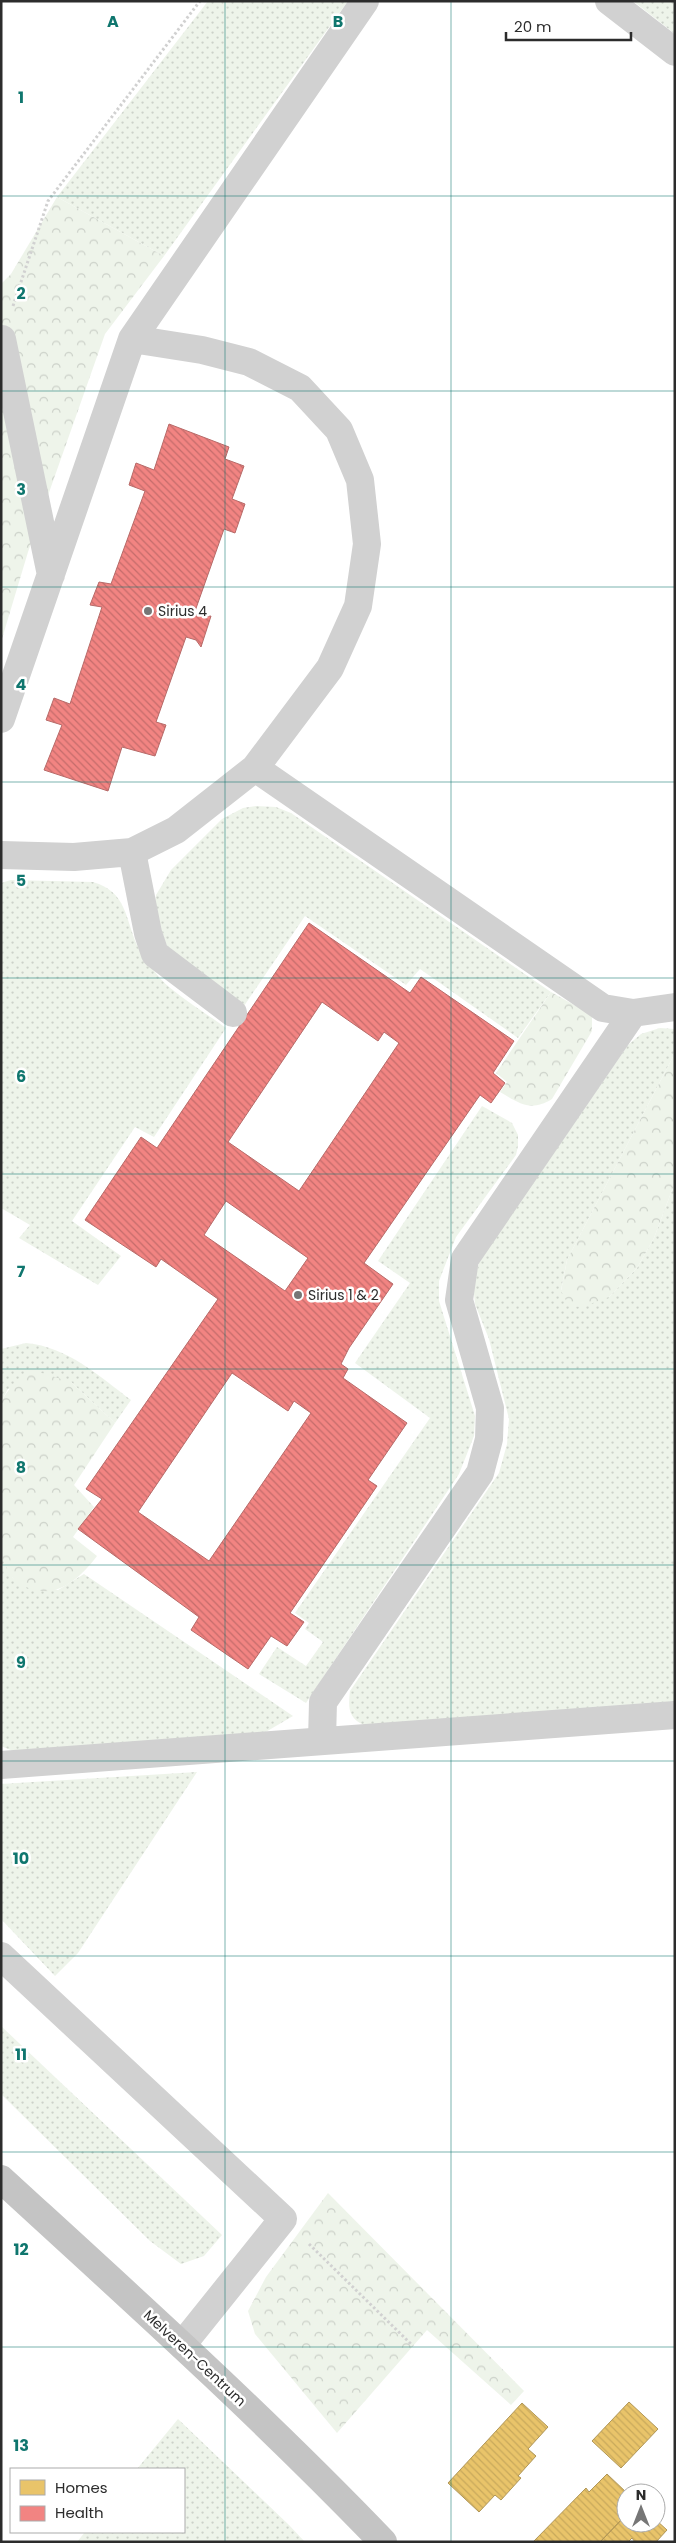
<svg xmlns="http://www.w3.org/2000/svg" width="676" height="2543" font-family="Poppins,sans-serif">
  <defs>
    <pattern id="grass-dots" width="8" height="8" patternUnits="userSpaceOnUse" patternTransform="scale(1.25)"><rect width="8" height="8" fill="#eef4ea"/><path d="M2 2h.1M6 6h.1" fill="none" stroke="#ccd1c9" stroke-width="1.8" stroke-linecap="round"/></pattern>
    <pattern id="forest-crowns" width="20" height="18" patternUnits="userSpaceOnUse" patternTransform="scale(1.25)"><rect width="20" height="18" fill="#eef4ea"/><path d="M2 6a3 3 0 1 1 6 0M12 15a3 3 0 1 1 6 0" fill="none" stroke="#ccd1c9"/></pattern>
    <pattern id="homes-back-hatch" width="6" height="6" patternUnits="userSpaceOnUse" patternTransform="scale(1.25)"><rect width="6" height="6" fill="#e9c46a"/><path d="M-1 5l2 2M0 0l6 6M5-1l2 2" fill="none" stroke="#c8a95c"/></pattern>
    <pattern id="health-back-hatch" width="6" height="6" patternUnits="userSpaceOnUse" patternTransform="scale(1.25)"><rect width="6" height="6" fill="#f28482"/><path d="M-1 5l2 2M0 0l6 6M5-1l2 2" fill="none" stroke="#c46c6b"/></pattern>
  </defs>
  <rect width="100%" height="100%" fill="#fff"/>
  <path fill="url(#grass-dots)" d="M208 1H348L164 256 57 197Z
    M633 1H675V34Z
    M256 806 276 807 291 813 551 992 518 1038 420 969 406 985 305 916 244 1006 171 957 154 910 156 895 171 870 222 819 243 808Z
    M11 880 93 882C127 892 125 918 137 945 142 955 151 967 159 977 170 991 210 1016 226 1028L154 1137 135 1127 72 1221 121 1256 98 1285 19 1238 30 1225 1 1208V883Z
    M660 1028 675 1029V1053L567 1260 561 1290 609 1297 637 1268 654 1238 675 1182V1702L364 1725C348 1718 348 1707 350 1691L499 1473 507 1444 509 1419 489 1339 475 1304 473 1284 480 1260 628 1045 641 1034Z
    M482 1106 512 1123 518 1135V1146L516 1155 456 1237 439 1281V1301L475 1416 474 1436 459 1474 306 1703 259 1674 277 1647 306 1666 323 1642 305 1629 309 1623 295 1613 430 1418 355 1363 410 1283 378 1261Z
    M26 1343C68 1347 99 1376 131 1400L115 1423 71 1382 8 1389 1 1402V1349Z
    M1 1555 13 1578 58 1590 84 1574 293 1716 264 1733 13 1751 1 1746Z
    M197 1772 78 1953 55 1976 1 1919V1784Z
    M1 2026 222 2235 204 2256 181 2264 150 2241 1 2094Z
    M178 2419 289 2525 305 2542H77L85 2532H184V2469H137Z"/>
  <path fill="url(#forest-crowns)" d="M57 197 164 256 105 334 28 552 1 642V284L11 274Z
    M551 992 592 1015V1031L552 1099C531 1112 520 1104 500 1092L507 1082 496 1073Z
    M675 1053V1182L654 1238 637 1268 609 1297 582 1307 569 1306 561 1291 567 1260Z
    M32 1370 71 1382 115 1423 74 1485 94 1507 73 1537 97 1556C76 1584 47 1606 14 1579 8 1574 5 1562 1 1555V1402C9 1387 18 1379 32 1370Z
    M328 2193 524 2391 511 2405 427 2330 337 2433 255 2334 248 2311 266 2277Z"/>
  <path fill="url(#homes-back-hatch)" stroke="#b09657" d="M629 2402 658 2429 621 2468 592 2441Z
    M522 2403 548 2427 528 2449 536 2456 518 2476 521 2478 501 2500 495 2495 479 2512 448 2483Z
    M607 2474 627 2493 626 2515 600 2542H533L586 2488 589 2492Z
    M656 2501 664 2508 656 2515Z
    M626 2515V2523H656V2520L667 2530 656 2542H635L632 2538 628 2542H600Z"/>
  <path fill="url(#health-back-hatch)" stroke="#b76a68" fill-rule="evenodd" d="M169 424 229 447 225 459 244 466 232 499 245 504 235 533 224 529 194 614 204 617 211 616 201 647 196 640 186 637 156 722 166 725 155 756 122 747 108 791 44 770 62 725 46 720 54 698 70 704 102 607 90 605 99 582 111 584 145 491 129 485 136 463 154 470Z
    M309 923 410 993 421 977 514 1041 493 1073 505 1083 491 1103 480 1095 364 1263 393 1284 349 1348 341 1364 348 1369 343 1378 407 1423 368 1480 377 1486 290 1613 304 1622 287 1646 271 1636 248 1669 191 1630 199 1617 78 1529 102 1499 86 1489 218 1299 161 1259 156 1267 85 1220 141 1137 157 1148ZM322 1002 378 1041 384 1032 399 1043 299 1191 228 1142ZM226 1201 308 1258 285 1291 204 1235ZM232 1373 288 1411 294 1401 311 1413 209 1561 138 1512Z"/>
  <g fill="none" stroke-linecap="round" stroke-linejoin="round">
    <path stroke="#d1d1d1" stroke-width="3" stroke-dasharray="2.5 2.5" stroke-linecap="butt" d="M13 306 48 201 200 1
      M309 2244 413 2346"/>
    <path stroke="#d1d1d1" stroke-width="28" d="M609 1 675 52
      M2 339 51 575
      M1 719 132 339 365 1
      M255 768 603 1008 633 1013 675 1007
      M132 852 148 933 155 954 233 1013
      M1 855 74 857 132 852 176 830 255 768 330 668 358 606 367 544 360 480 339 430 300 388 249 362 202 350 132 339
      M322 1740 323 1702 480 1473 489 1439 490 1408 459 1300 465 1259 633 1013
      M1 1765 675 1715
      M1 1956 283 2219 182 2345"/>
    <path stroke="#c4c4c4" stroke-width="28" d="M1 2179C131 2298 261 2415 383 2542"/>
  </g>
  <path fill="none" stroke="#0f766e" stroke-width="1" stroke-opacity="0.55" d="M225 1V2542M451 1V2542M1 196H675M1 391H675M1 587H675M1 782H675M1 978H675M1 1174H675M1 1369H675M1 1565H675M1 1761H675M1 1956H675M1 2152H675M1 2347H675"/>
  <g fill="#767676" stroke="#fff" stroke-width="2">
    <circle cx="148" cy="611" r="5"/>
    <circle cx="298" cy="1295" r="5"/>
  </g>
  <g text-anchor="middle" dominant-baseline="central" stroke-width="5" stroke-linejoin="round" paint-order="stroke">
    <g font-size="14" fill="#2c2c2c" stroke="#fff" text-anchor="start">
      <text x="158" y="611">Sirius 4</text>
      <text x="308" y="1295">Sirius 1 &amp; 2</text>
    </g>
    <g font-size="14" fill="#2c2c2c" stroke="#fff">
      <text transform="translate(195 2358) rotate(43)">Melveren-Centrum</text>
    </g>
  </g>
  <g font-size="16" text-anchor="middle" font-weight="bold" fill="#0f766e" stroke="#fff" stroke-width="5" stroke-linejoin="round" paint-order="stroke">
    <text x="113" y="27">A</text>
    <text x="338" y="27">B</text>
    <text x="21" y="103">1</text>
    <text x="21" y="299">2</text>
    <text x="21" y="495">3</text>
    <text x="21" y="690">4</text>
    <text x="21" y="886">5</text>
    <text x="21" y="1082">6</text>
    <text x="21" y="1277">7</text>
    <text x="21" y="1473">8</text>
    <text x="21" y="1668">9</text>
    <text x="21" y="1864">10</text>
    <text x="21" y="2060">11</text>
    <text x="21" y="2255">12</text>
    <text x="21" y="2451">13</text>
  </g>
  <rect width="676" height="2543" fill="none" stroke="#2c2c2c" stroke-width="5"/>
  <rect x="10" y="2468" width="175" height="65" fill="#ffffff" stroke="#ababab"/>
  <rect x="20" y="2480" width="25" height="15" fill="#e9c46a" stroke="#ababab"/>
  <text x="55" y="2493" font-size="15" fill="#2c2c2c">Homes</text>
  <rect x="20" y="2506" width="25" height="15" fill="#f28482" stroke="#ababab"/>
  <text x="55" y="2518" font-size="15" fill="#2c2c2c">Health</text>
  <g transform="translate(641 2508)"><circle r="24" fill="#ffffff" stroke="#ababab"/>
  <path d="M0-4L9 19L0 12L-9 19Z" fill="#767676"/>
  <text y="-8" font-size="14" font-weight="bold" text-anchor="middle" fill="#2c2c2c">N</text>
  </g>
  <path d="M506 32v8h125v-8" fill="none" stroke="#2c2c2c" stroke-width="2.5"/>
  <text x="514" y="32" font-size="15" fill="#2c2c2c" stroke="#ffffff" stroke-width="4" paint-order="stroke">20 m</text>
</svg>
